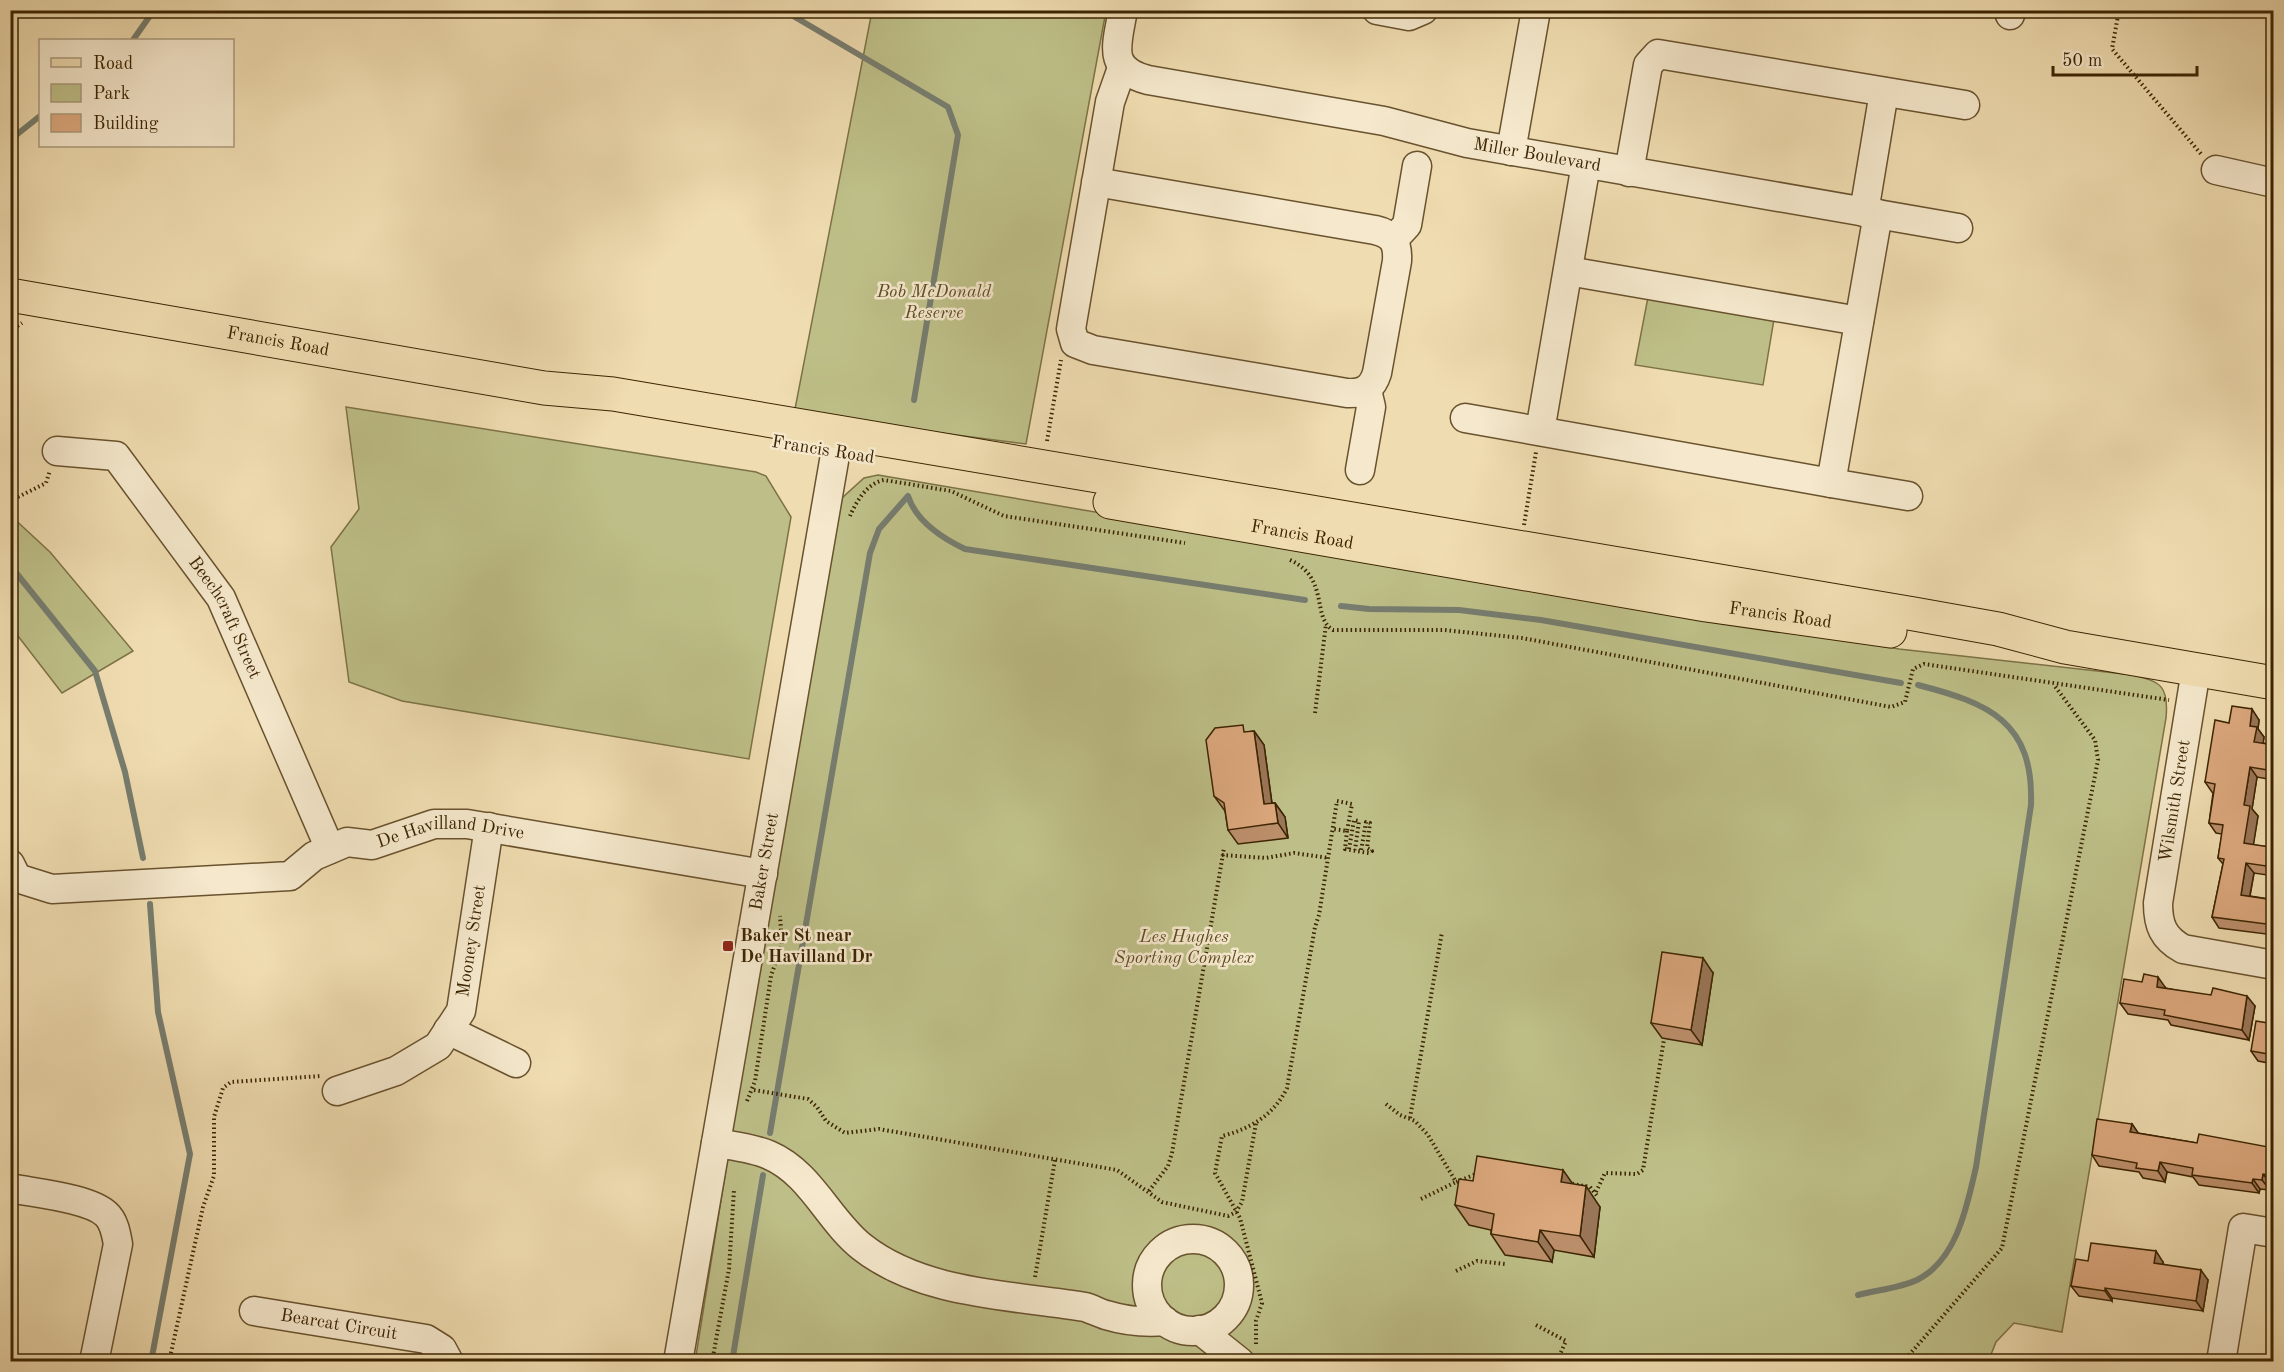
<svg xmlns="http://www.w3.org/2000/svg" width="2284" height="1372" font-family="'Old Standard TT',serif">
  <rect width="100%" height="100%" fill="#efdcb0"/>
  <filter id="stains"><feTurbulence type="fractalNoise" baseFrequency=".00333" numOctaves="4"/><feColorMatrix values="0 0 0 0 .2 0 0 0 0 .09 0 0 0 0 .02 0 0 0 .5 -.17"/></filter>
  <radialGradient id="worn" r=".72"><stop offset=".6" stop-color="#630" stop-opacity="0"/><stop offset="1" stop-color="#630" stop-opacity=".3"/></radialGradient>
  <path fill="#bebf88" stroke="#7d7245" stroke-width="1.5" d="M872 11H1106L1026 444 794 414Z
    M1648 297 1774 319 1763 385 1635 365Z
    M346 407 756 472 766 476 791 517 749 759 402 701 349 682 331 547 359 509Z
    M878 475 1899 649 2133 675C2161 682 2169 686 2166 718L2062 1332 2014 1323 1996 1342 1988 1362H695L740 1082 842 498 864 478Z
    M10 515 50 552 133 651 62 693 11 627Z"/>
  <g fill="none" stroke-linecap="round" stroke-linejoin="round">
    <path stroke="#777d6f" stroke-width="6" d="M783 10 948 107 958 135 914 400
      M133 40 154 10
      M10 140 40 116
      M13 569 95 671 125 772 143 858
      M1341 606 1369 609 1459 610 1541 620 1901 683
      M150 904 158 1012 190 1154 151 1362
      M770 1133 870 553 879 529 908 496C916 521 942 538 965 549L1305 600
      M1858 1295C1877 1290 1900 1288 1917 1280 1957 1260 1967 1206 1976 1167L2031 805C2034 721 1988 703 1918 685
      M732 1362 763 1175"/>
    <defs>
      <g id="minor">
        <path id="s1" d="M1123 10C1117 45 1106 69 1148 80L1384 121 1467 143 1958 228"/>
        <path d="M1377 10 1409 16 1423 10"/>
        <path d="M2010 15 2011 10"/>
        <path d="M1511 151 1536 10"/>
        <path d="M2216 170 2274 183"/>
        <path d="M1629 172 1648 65 1658 54 1965 105"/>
        <path d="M1096 182 1375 230C1393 234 1398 243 1397 261L1377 373C1372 389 1363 394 1347 393L1093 350 1075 343 1071 329 1110 102 1122 68"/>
        <path d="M1864 212 1884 92"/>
        <path d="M1394 239 1407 225 1417 166"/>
        <path d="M1568 271 1859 321"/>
        <path d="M1465 418 1831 483 1878 214"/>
        <path d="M1540 431 1586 164"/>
        <path id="s2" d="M57 451 116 456 221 598 330 849"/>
        <path d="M1360 470 1371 407 1367 390"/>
        <path d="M1831 483 1908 496"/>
        <path d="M2196 670 2158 903C2158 925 2163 938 2183 949L2274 965"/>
        <path id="s3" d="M10 864 17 878 52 889 290 876 314 856 347 842 372 845 434 824H467L763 874"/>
        <path d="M448 1030 516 1063"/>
        <path id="s4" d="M337 1091 396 1071 438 1046 461 1011 489 827"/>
        <path d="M716 1143C733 1146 753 1148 769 1155 811 1173 828 1220 862 1247 923 1295 1012 1295 1085 1307 1092 1309 1099 1313 1106 1315 1126 1321 1145 1323 1165 1321"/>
        <path d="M10 1188C34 1193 89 1198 106 1214 114 1221 116 1233 118 1244L94 1362"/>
        <circle cx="1193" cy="1285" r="46"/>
        <path id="s5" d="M254 1311 426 1339 442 1349 449 1362"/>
        <path d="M1200 1330 1240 1362"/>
        <path id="s6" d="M678 1362 839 432"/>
        <path d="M2221 1362 2243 1228 2274 1233"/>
      </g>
      <g id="major">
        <path id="s7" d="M10 295 544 388 613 394 1914 614 1998 629 2065 647 2274 683"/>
        <path id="s8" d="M1110 502 1706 605 1890 631"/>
      </g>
    </defs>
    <use href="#minor" stroke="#69522e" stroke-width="31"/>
    <use href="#major" stroke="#3c2402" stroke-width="35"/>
    <path stroke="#3c2402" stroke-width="4" stroke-dasharray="1.5 3" stroke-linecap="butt" d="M2119 10 2112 49 2201 154
      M10 331 22 323
      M1047 441 1061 360
      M10 501 46 483 50 470
      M850 516C856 502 867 483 884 480L951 491 1004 516 1185 543
      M1524 525 1536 452
      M10 546V556
      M1290 560C1330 578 1311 617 1333 630H1444L1522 638 1891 707 1905 702 1913 669 1924 664 2169 700
      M1315 713 1326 624
      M1347 831 1345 849 1369 853 1372 851 1367 848 1370 823 1366 822 1361 851
      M1349 849 1354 820 1359 821 1355 850
      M1222 855 1266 858 1294 853 1329 858
      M754 1090 808 1099 817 1107 826 1121 845 1133 879 1129 1117 1170 1162 1202 1228 1216 1236 1212 1242 1202 1256 1123
      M747 1101 755 1081 771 976 782 944 780 916
      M1386 1104 1400 1115 1415 1121 1428 1135 1456 1182 1479 1173
      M1410 1118 1442 932
      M1568 1183 1590 1187 1598 1197
      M1149 1191 1168 1166 1172 1153 1224 848
      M1596 1192 1605 1173 1637 1174 1643 1170 1664 1039
      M1421 1199 1456 1182
      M1456 1271 1477 1261 1505 1264
      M1035 1277 1055 1160
      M1536 1325 1566 1341 1557 1361
      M1256 1344V1321L1262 1303 1240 1218 1215 1173 1222 1136C1250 1129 1274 1115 1287 1088L1315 927 1319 915 1337 801 1352 804 1347 831 1334 829
      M169 1362 203 1207 214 1176V1117L223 1088 231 1082 321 1076
      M712 1362 729 1269 734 1190
      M1903 1362 2002 1248 2098 760 2095 740 2054 685"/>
    <use href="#minor" stroke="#f5e8cc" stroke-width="28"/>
    <use href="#major" stroke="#efdcb0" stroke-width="33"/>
  </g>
  <path fill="#bd906c" stroke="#3c2402" stroke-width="1.5" d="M2259 720 2258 729 2264 737 2263 743 2274 745V780L2257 777 2252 809 2258 816 2253 845 2270 847 2274 853V876L2254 873 2250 896 2274 900V935L2219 928 2212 917 2223 864 2218 858 2222 834 2216 833 2209 823 2213 793 2212 792 2205 782 2229 723Z
    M1254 731 1264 745 1272 803H1275L1285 817 1288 838 1238 844 1228 830 1225 811 1214 796 1248 732Z
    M1713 973 1702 1045 1662 1038 1651 1023Z
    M2165 987V988L2255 1006 2249 1040 2171 1025 2168 1020 2128 1014 2120 1003Z
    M2274 1024V1064L2258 1061 2251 1051Z
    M2132 1124 2138 1133 2197 1143 2274 1148V1185L2271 1184 2270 1190 2260 1189 2259 1193 2199 1185 2193 1177 2167 1172 2165 1182 2143 1178 2139 1172 2099 1166 2092 1155Z
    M1573 1184 1600 1207 1594 1257 1554 1250 1552 1262 1505 1255 1491 1234V1230L1469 1225 1455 1205Z
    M2163 1262V1264L2208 1280 2203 1311 2112 1298V1301L2079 1296 2071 1286Z"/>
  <path fill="#9a7658" stroke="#3c2402" stroke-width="1.5" d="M2252 709 2259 720 2258 729 2264 737 2262 752 2254 742 2250 726Z
    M1254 731 1264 745 1274 819 1264 804Z
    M2250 767 2257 777 2252 809 2258 816 2252 854 2244 843V805Z
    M1275 803 1285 817 1288 838 1278 823Z
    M2270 847 2274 853V876L2266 866Z
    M2246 863 2254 873 2248 905 2241 895Z
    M1703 958 1713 973 1702 1045 1691 1030Z
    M2158 977 2165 987 2164 997 2157 987Z
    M2247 996 2255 1006 2249 1040 2242 1030Z
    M2132 1124 2139 1134 2130 1132Z
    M2160 1162 2167 1172 2165 1182 2158 1171Z
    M1563 1170 1577 1190 1561 1182Z
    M2263 1174 2271 1184 2270 1190 2262 1180Z
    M2253 1179 2260 1189 2259 1193 2252 1183Z
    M1586 1186 1600 1207 1594 1257 1580 1236Z
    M1540 1230 1554 1250 1552 1262 1538 1242Z
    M2156 1251 2163 1262 2162 1273 2154 1263Z
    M2201 1270 2208 1280 2203 1311 2196 1301Z
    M2105 1288 2112 1298V1301L2105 1291Z"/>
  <path fill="#dca87e" stroke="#3c2402" stroke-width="1.5" d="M2232 706 2252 709 2250 726 2257 727 2254 742 2274 745V771L2250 767 2244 805 2250 806 2244 843 2270 847 2266 866 2246 863 2241 895 2274 900V925L2212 917 2224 859 2218 858 2223 825 2209 823 2215 784 2205 782 2215 720 2229 723Z
    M1243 725 1244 732 1254 731 1264 804 1275 803 1278 823 1228 830 1224 803 1214 796 1206 740 1215 728Z
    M1662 952 1703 958 1691 1030 1651 1023Z
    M2144 974 2158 977 2157 987 2211 995 2213 988 2247 996 2242 1030 2164 1015 2165 1010 2120 1003 2124 979 2142 982Z
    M2256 1021 2274 1024V1055L2251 1051Z
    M2097 1119 2132 1124 2130 1132 2197 1143 2199 1134 2274 1148V1176L2263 1174 2262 1180 2253 1179 2252 1183 2192 1175 2193 1168 2160 1162 2158 1171 2136 1168 2137 1163 2092 1155Z
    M1477 1156 1563 1170 1561 1182 1586 1186 1580 1236 1540 1230 1538 1242 1491 1234 1494 1214 1455 1205 1459 1179 1473 1181Z
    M2091 1243 2156 1251 2154 1263 2201 1270 2196 1301 2105 1288V1291L2071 1286 2076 1259 2088 1261Z
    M2073 1356 2099 1360V1362H2073Z"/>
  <rect fill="#8f2418" stroke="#f5e8cc" stroke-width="2" x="722" y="940" width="12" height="12" rx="3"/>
  <g text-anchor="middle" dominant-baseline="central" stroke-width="5" stroke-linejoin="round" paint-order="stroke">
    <g font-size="18" fill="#3c2402" stroke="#f5e8cc">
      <text stroke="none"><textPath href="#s1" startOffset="484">Miller Boulevard</textPath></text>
      <text stroke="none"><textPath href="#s7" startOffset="272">Francis Road</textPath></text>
      <text transform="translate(823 450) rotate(9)">Francis Road</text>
      <text stroke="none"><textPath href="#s8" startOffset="195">Francis Road</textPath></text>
      <text stroke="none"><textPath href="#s8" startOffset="680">Francis Road</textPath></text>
      <text stroke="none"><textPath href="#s2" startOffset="255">Beechcraft Street</textPath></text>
      <text transform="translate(2175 801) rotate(-81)">Wilsmith Street</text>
      <text stroke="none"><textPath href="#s3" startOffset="464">De Havilland Drive</textPath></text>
      <text stroke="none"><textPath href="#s6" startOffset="508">Baker Street</textPath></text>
      <text stroke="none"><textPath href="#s4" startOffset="224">Mooney Street</textPath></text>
      <text stroke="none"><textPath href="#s5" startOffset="86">Bearcat Circuit</textPath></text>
    </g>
    <g font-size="18" font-style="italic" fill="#5c4b24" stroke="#f5e8cc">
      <text x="934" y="292">Bob McDonald<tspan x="934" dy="21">Reserve</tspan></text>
      <text x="1184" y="937">Les Hughes<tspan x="1184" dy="21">Sporting Complex</tspan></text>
    </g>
    <g font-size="18" font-weight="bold" fill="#3c2402" stroke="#f5e8cc" text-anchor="start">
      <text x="740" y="936">Baker St near<tspan x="740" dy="21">De Havilland Dr</tspan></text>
    </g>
  </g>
  <rect width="2284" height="1372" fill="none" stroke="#efdcb0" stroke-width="36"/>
  <rect x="12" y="12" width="2260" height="1348" fill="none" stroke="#3c2402" stroke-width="3"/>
  <rect x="18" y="18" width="2248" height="1336" fill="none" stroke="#3c2402" stroke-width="1.5"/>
  <rect x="39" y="39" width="195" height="108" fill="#f5e8cc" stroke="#ab9a7b" stroke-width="1.5"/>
  <rect x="51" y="58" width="30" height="9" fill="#efdcb0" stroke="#ab9a7b" stroke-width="1.5"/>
  <text x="93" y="69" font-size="18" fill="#3c2402">Road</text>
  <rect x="51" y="84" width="30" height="18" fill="#bebf88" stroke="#ab9a7b" stroke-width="1.5"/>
  <text x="93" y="99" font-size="18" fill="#3c2402">Park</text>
  <rect x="51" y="114" width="30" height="18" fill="#dca87e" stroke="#ab9a7b" stroke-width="1.5"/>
  <text x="93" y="129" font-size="18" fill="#3c2402">Building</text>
  <path d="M2053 66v9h144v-9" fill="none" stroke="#3c2402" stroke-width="3"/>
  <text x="2062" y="66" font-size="18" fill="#3c2402" stroke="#f5e8cc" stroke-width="4.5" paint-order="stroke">50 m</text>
  <rect width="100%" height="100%" filter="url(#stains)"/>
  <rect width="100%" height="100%" fill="url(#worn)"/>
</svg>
